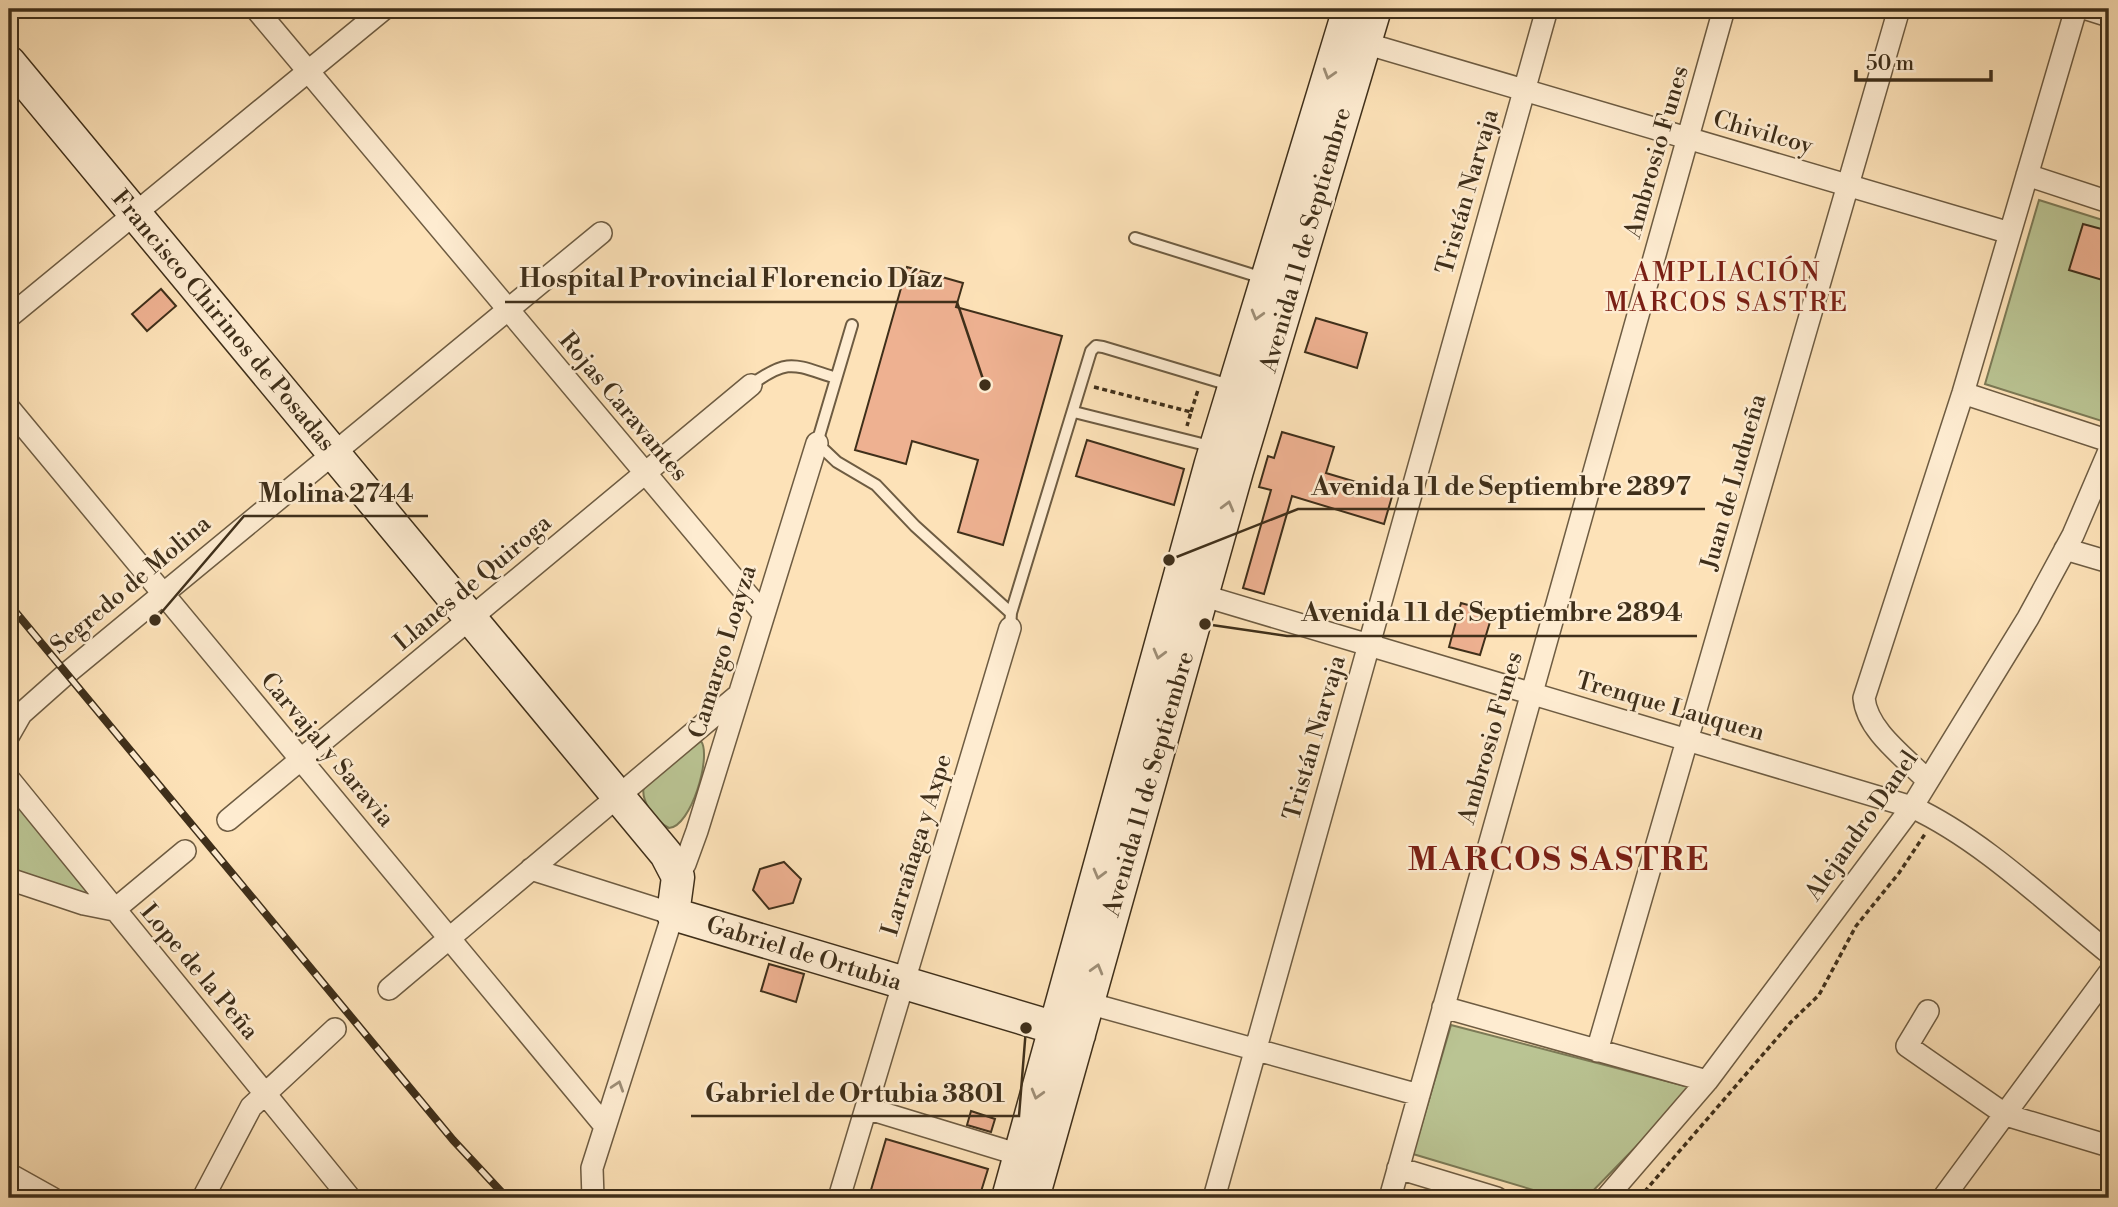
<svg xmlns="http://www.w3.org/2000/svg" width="2118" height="1207" font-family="'Libre Bodoni',serif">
  <rect width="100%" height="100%" fill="#fde2b8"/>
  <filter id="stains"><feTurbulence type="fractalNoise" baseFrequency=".00286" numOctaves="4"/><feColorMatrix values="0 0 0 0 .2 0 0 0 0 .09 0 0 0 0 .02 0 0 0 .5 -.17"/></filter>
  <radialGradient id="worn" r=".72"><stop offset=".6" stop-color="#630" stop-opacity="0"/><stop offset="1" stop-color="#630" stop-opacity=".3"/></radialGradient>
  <path fill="#bac493" stroke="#7c7a56" stroke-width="2" d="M2039 200 2109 222 2108 423 1985 384Z
    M701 741C712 756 691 827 669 828 655 821 638 799 645 783Z
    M9 790 106 903 9 871Z
    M1451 1025 1693 1088 1586 1198H1560L1413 1154Z"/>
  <path fill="#eeb191" stroke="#3f2f1a" stroke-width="2" d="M2083 224 2109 231V282L2069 270Z
    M907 267 963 283 956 307 1062 336 1003 545 958 532 978 460 912 441 906 464 855 450Z
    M161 289 176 306 147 331 132 314Z
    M1316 318 1367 333 1357 368 1305 352Z
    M1282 432 1334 447 1326 473 1393 493 1384 524 1292 496 1264 594 1243 588 1271 490 1259 487 1268 456 1274 458Z
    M1087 440 1184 469 1174 505 1076 476Z
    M1461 603 1493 612 1480 655 1449 647Z
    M784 862 801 879 793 903 769 909 753 890 760 869Z
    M769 964 804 974 796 1002 761 991Z
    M971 1111 995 1119 991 1132 967 1125Z
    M886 1139 988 1169 979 1198H900L871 1190Z"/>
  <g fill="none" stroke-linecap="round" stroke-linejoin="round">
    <defs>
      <path id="service" d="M1135 238 1263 278
        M852 325 817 443 837 462 876 485 915 526 1011 613
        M751 385C789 357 794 365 836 378
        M1074 412 1214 447
        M1010 628 1011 613 1091 351 1096 346 1103 347 1233 386"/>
      <path id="minor" d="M256 9 762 612
        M2087 9 2109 16
        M1354 40 2010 233
        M2027 175 2109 202
        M9 317 384 9
        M1963 393 2109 441
        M9 408 605 1126
        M2065 549 2109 562
        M1191 592 1912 807C1983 840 2048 904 2109 953
        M9 735 21 714 66 674 601 233
        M9 779 350 1198
        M1928 781C1906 758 1867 731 1864 698L1963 393 2076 9
        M228 820 751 385
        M531 869 673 914 592 1168 593 1198
        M677 875 685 864 697 831 817 443
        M9 879 84 904 114 910 185 851
        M389 989 736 697
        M1077 1000 1419 1095
        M1443 1007 1707 1081
        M1928 1011 1907 1046 2006 1115 2109 1146
        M1597 1051 1899 9
        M866 1108 1020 1155
        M1398 1168 1497 1198
        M9 1174 52 1198
        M203 1198 251 1107 335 1029
        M839 1198 1010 628
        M1214 1198 1547 9
        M1390 1198 1724 9
        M1606 1198 1707 1081 1912 807 2028 618 2073 535 2109 451
        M1943 1198 2109 973"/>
      <path id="secondary" d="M9 62 666 854 678 877 673 914 1079 1035
        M1008 1198 1211 463 1349 9
        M1033 1198 1237 471 1375 9"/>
    </defs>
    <use href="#service" stroke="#6e5c42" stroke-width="14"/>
    <use href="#minor" stroke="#6e5c42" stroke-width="24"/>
    <use href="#secondary" stroke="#3f2f1a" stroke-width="35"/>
    <path stroke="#3f2f1a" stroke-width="3.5" stroke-dasharray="5 3.5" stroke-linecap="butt" d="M1094 387 1191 412 1187 426
      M1191 412 1198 390
      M1639 1198 1791 1022 1819 995 1856 926 1899 873 1925 834"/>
    <use href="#service" stroke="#feecd1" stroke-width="10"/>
    <use href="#minor" stroke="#feecd1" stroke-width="21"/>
    <use href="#secondary" stroke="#feecd1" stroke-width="32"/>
    <defs>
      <path id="rail" d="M9 604 453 1140 507 1198"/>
    </defs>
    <use href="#rail" stroke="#3f2f1a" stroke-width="8"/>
    <use href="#rail" stroke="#feecd1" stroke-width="5" stroke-dasharray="16" stroke-linecap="butt"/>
  </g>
  <defs><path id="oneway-chevron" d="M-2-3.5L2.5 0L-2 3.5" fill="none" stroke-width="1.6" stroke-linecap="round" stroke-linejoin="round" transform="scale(1.75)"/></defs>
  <g stroke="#9e8e76">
    <use href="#oneway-chevron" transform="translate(1329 74) rotate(107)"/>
    <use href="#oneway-chevron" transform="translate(1257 315) rotate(106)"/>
    <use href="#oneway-chevron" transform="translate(1228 506) rotate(-75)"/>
    <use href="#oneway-chevron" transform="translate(1159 654) rotate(105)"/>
    <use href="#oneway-chevron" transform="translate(1099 874) rotate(105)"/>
    <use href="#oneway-chevron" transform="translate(1097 969) rotate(-74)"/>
    <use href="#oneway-chevron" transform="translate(618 1086) rotate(-72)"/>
    <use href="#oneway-chevron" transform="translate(1037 1094) rotate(106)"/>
  </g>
  <g text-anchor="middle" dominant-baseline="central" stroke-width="5" stroke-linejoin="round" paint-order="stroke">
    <g font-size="24" fill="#3f2f1a" stroke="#feecd1">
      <text transform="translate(1763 133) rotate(16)">Chivilcoy</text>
      <text transform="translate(1657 152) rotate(-74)">Ambrosio Funes</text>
      <text transform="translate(1468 192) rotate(-74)">Tristán Narvaja</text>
      <text transform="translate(1306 240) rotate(-74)">Avenida 11 de Septiembre</text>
      <text transform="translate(223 321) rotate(50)">Francisco Chirinos de Posadas</text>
      <text transform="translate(623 407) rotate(50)">Rojas Caravantes</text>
      <text transform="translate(1734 482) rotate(-74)">Juan de Ludueña</text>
      <text transform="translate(473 583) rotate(-40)">Llanes de Quiroga</text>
      <text transform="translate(131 585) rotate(-40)">Segredo de Molina</text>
      <text transform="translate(723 652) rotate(-73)">Camargo Loayza</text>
      <text transform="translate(1670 707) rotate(16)">Trenque Lauquen</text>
      <text transform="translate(1315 738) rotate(-74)">Tristán Narvaja</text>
      <text transform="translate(1491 738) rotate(-74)">Ambrosio Funes</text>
      <text transform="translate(327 750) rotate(50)">Carvajal y Saravia</text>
      <text transform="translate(1149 784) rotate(-74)">Avenida 11 de Septiembre</text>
      <text transform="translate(1862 826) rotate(-55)">Alejandro Danel</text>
      <text transform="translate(917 845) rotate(-73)">Larrañaga y Axpe</text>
      <text transform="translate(804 954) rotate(17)">Gabriel de Ortubia</text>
      <text transform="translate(199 972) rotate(50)">Lope de la Peña</text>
    </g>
    <g font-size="26" letter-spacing="2" fill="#7a1f14" stroke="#feecd1">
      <text x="1727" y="273">AMPLIACIÓN<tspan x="1727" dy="30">MARCOS SASTRE</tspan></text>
    </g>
    <g font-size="32" font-weight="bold" letter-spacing="2" fill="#7a1f14" stroke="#feecd1">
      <text x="1559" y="860">MARCOS SASTRE</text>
    </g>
  </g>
  <path fill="none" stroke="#3f2f1a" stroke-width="2.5" d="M985 385L957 302H505M1169 560L1298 509H1705M155 620L244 516H428M1205 624L1287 636H1697M1026 1028L1019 1116H691"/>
  <g fill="#3f2f1a" stroke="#feecd1" stroke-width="2.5">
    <circle cx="985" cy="385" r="7"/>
    <circle cx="1169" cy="560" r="7"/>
    <circle cx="155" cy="620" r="7"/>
    <circle cx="1205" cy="624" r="7"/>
    <circle cx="1026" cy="1028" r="7"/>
  </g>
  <g font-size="26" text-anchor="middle" font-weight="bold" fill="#3f2f1a" stroke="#feecd1" stroke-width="5" stroke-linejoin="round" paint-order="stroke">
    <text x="731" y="287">Hospital Provincial Florencio Díaz</text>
    <text x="1501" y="495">Avenida 11 de Septiembre 2897</text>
    <text x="336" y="502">Molina 2744</text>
    <text x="1492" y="621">Avenida 11 de Septiembre 2894</text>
    <text x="855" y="1102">Gabriel de Ortubia 3801</text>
  </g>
  <rect width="2118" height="1207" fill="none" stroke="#fde2b8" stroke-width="35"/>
  <rect x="10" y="10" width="2097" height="1186" fill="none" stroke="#3f2f1a" stroke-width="3.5"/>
  <rect x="18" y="18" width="2083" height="1172" fill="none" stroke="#3f2f1a" stroke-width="2"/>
  <path d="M1856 70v10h135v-10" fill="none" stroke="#3f2f1a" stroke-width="3.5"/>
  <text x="1866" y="70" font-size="21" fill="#3f2f1a" stroke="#feecd1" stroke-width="5" paint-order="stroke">50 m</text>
  <rect width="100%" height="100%" filter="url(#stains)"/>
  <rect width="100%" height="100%" fill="url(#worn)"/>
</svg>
